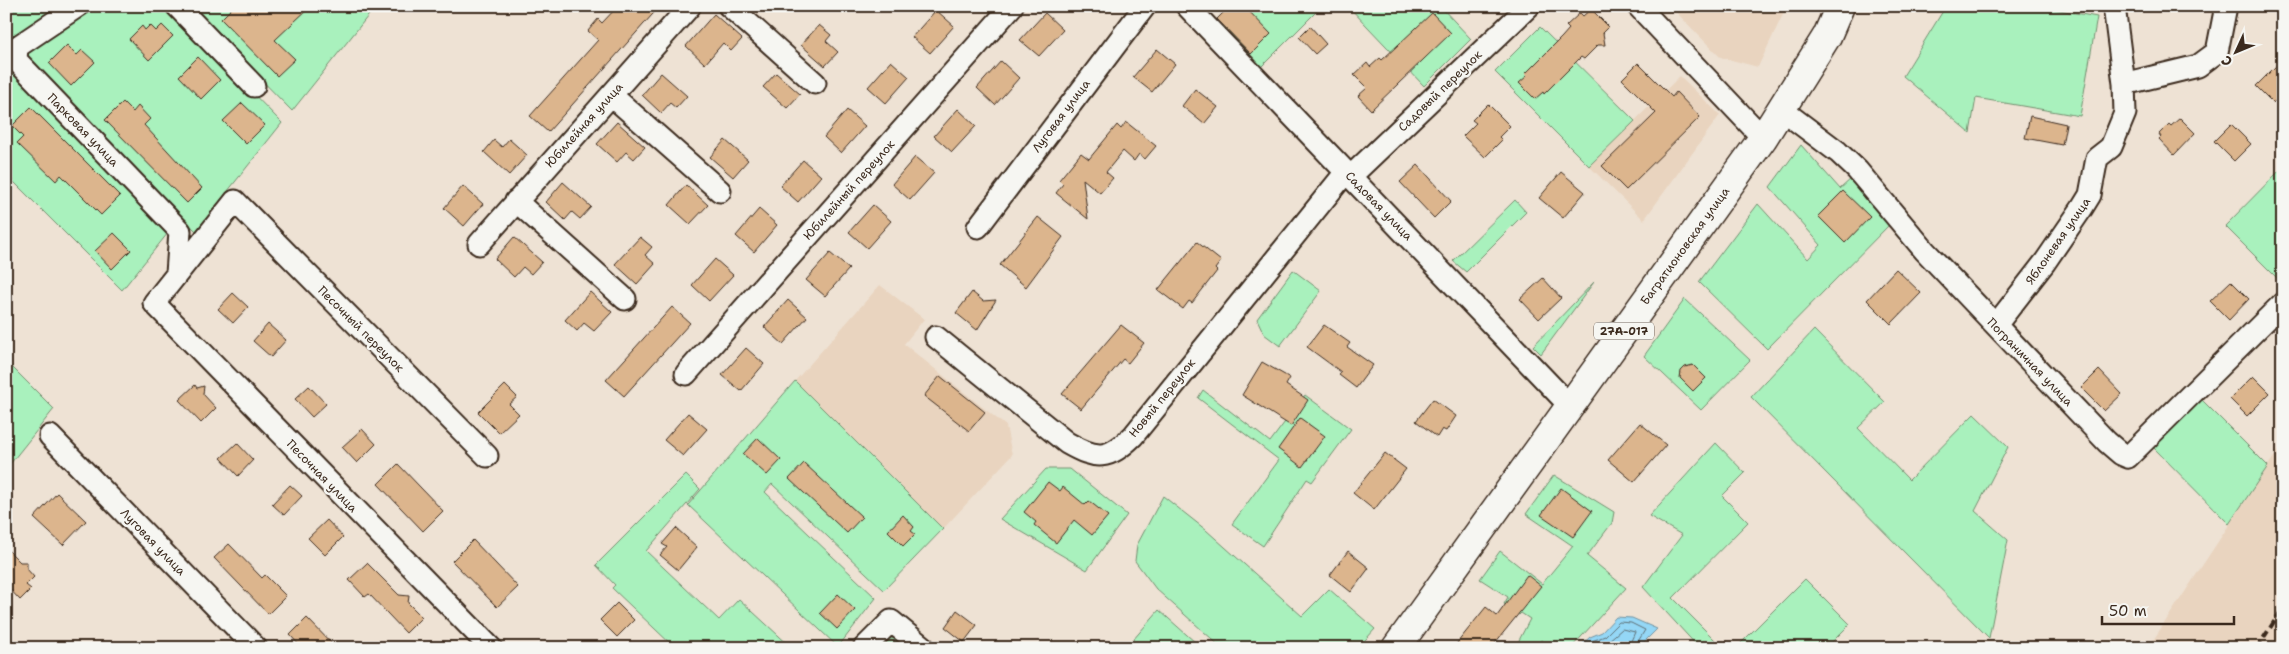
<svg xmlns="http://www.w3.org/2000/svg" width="2289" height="654" font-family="'Shantell Sans',sans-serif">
  <rect width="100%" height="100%" fill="#eee2d4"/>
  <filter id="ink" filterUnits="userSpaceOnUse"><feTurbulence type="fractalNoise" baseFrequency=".02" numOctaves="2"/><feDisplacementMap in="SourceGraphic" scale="10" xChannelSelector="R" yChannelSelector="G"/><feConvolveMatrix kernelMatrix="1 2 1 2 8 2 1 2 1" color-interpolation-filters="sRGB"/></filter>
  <g filter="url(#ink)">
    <path fill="#e9d4bf" d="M1670 6H1787L1758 67 1720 57Z
      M1680 76 1720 115 1644 220 1589 166Z
      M880 285 924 319 904 344 1006 426 1012 455 943 529 795 381Z
      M2283 443V648H2148Z"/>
    <path fill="#a9f1bd" stroke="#728e6e" d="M6 6H61L6 45Z
      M90 6H167L282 123 196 231 27 60 28 50Z
      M189 6H376L292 111Z
      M1230 6H1322L1260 68 1215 22Z
      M1348 6H1440L1471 39 1424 86Z
      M1946 6H2038L2097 17 2080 116 1976 98 1970 133 1903 76Z
      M1540 27 1635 121 1589 166 1495 72Z
      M6 62 168 233 122 290 6 174Z
      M1801 145 1840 189 1852 178 1892 222 1767 349 1699 282 1758 204 1808 259 1821 245 1770 187Z
      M2283 167V284L2225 226Z
      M1515 200 1526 212 1466 272 1453 261Z
      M1293 270 1321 291 1280 346 1264 334 1257 319Z
      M1594 282 1541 354 1533 346Z
      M1685 299 1750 360 1701 410 1644 356Z
      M1814 330 1885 402 1858 428 1909 480 1974 414 2008 447 1975 511 2008 540 1989 638 1751 397Z
      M6 361 54 409 6 469Z
      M795 381 943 529 884 590 772 484 765 492 876 598 838 647 688 505Z
      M1203 390 1270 442 1305 395 1351 429 1312 482 1307 479 1263 546 1232 524 1279 460 1198 398Z
      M2199 397 2268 466 2229 524 2151 445Z
      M1716 443 1745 473 1722 496 1748 522 1673 598 1723 648H1699L1643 587 1682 535 1649 516Z
      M1046 469H1070L1127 515 1087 570 1000 519Z
      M686 475 700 489 646 551 719 620 739 599 792 648H750L745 643 741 648H675L612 588 615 585 596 565Z
      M1554 475 1614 512 1612 523 1587 556 1626 588 1571 648H1550L1541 640 1535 648H1515L1530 619 1521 613 1519 615 1504 604 1508 597 1480 579 1500 551 1542 584 1573 546 1526 514Z
      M1163 496 1206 530 1302 616 1329 589 1375 629 1358 648H1222L1156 589 1135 561 1137 545Z
      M1805 579 1850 624 1826 648H1736Z
      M1159 610 1196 643 1202 648H1126Z
      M904 637 918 648H881L890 639Z"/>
    <path fill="#94d7f6" stroke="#7092a0" d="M1616 617 1632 618 1657 629 1638 648H1578L1590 637 1602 632Z"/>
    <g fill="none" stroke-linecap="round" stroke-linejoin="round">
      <path stroke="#5f6f74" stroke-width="1" d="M1585 648 1592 641 1605 636 1619 622 1631 623 1645 630 1634 648
        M1594 648 1608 641 1622 629 1635 632 1628 648"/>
    </g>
    <path fill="#dcb58d" stroke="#3b2a1e" d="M234 6H311L275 40 295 59 277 76 221 19Z
      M618 6H660L548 132 530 116 598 40 588 31 598 19 602 23Z
      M1230 6H1244L1271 34 1251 54 1217 19Z
      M1591 9 1609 27 1603 33 1605 45H1598L1584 59 1581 57 1544 94 1543 92 1535 99 1519 83 1527 76 1525 74 1562 37 1569 29 1566 26 1580 13 1583 16Z
      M936 10 954 26 930 53 912 37Z
      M1045 13 1063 30 1039 56 1020 40Z
      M1432 13 1451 33 1371 110 1358 96 1367 88 1354 75 1367 63 1370 67 1380 58 1382 60Z
      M714 14 742 39 731 51 723 43 705 64 686 46Z
      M150 25 156 31 162 25 173 36 149 60 129 39 142 26 145 30Z
      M819 25 831 35 826 41 838 52 825 66 801 45Z
      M1310 26 1326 44 1315 54 1299 37Z
      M67 45 77 55 82 50 95 62 71 86 49 63Z
      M1157 49 1175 64 1152 92 1133 77Z
      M198 57 220 80 201 99 179 76Z
      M2283 59V93L2273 103 2256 86Z
      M891 61 909 77 886 103 868 87Z
      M1001 61 1019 78 995 105 977 88Z
      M1638 63 1672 97 1676 92 1700 117 1626 190 1602 166 1656 113 1622 79Z
      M661 73 687 96 676 108 670 103 661 113 642 95Z
      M776 73 800 94 787 108 763 87Z
      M1195 89 1218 107 1204 124 1182 106Z
      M123 102 133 112 138 106 150 119 144 125 202 188 187 203 105 120Z
      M242 103 265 125 246 144 223 121Z
      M1488 104 1510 126 1499 137 1502 140 1485 157 1463 136 1476 123 1472 120Z
      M31 107 120 196 101 215 61 175 56 181 17 143 23 137 12 126Z
      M958 109 976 126 952 152 934 136Z
      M847 110 865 126 841 153 824 137Z
      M2030 116 2066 124 2062 145 2025 138Z
      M2180 118 2195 133 2174 155 2159 139 2161 137 2159 134 2169 124 2171 126Z
      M617 122 645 147 634 159 626 152 617 162 597 144Z
      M1126 122 1156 146 1145 159 1139 154 1134 161 1123 151 1106 172 1113 178 1100 193 1083 179 1088 219 1056 193 1063 184 1059 180 1081 153 1089 159 1117 125 1121 129Z
      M2231 124 2251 144 2234 161 2214 141Z
      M509 139 527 155 509 175 484 152 494 140 502 147Z
      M725 140 748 160 733 177 710 157Z
      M915 157 934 173 910 200 892 184Z
      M803 160 821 176 798 202 780 186Z
      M1418 165 1451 201 1434 218 1400 182Z
      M1561 172 1585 192 1563 218 1539 198Z
      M563 182 591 207 580 219 572 212 565 220 546 202Z
      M686 185 708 205 690 224 669 205Z
      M463 186 483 204 464 226 444 208Z
      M1843 191 1870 217 1845 243 1818 216Z
      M873 205 891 221 867 248 849 232Z
      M759 209 777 225 754 252 736 236Z
      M1038 217 1063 237 1026 287 1000 265Z
      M114 233 131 250 112 269 95 251Z
      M514 237 542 262 531 274 523 267 514 277 495 259Z
      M640 237 652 247 645 255 655 264 637 284 615 264Z
      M1197 242 1221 261 1215 269 1217 271 1192 303 1189 301 1183 309 1158 290Z
      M830 253 849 269 825 296 806 280Z
      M715 259 733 275 709 301 692 285Z
      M1896 269 1921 293 1891 324 1867 300Z
      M1543 278 1561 298 1539 319 1520 299Z
      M2231 281 2249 299 2229 320 2210 301Z
      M590 292 612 312 594 331 584 323 577 331 565 320Z
      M972 292 983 301 996 300 977 330 956 313Z
      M233 293 248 307 233 323 218 309Z
      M788 300 807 317 783 344 764 327Z
      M672 307 690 323 624 396 606 380Z
      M268 324 286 340 271 357 253 341Z
      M1121 325 1144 343 1128 363 1123 359 1081 409 1062 394Z
      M1324 325 1350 343 1347 347 1373 365 1356 388 1339 375 1341 372 1307 347Z
      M746 348 764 364 741 391 722 375Z
      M1262 362 1290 378 1286 385 1308 400 1291 426 1242 395Z
      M1693 365 1706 378 1693 391 1680 378 1681 371 1685 367Z
      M2099 370 2122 394 2104 411 2081 388Z
      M940 376 985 412 969 431 924 396Z
      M2253 376 2270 393 2247 416 2230 399Z
      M195 385 197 388 204 386 203 394 216 408 201 423 179 400Z
      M505 385 517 397 509 404 519 414 499 433 478 412Z
      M309 386 326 404 312 417 295 399Z
      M1433 399 1456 416 1446 431 1442 429 1437 437 1416 421Z
      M688 413 707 429 683 456 664 440Z
      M1300 418 1325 436 1302 467 1278 449Z
      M1640 423 1666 445 1634 482 1608 460Z
      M362 429 376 444 357 463 342 447Z
      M758 438 781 460 767 475 743 454Z
      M237 443 253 460 238 476 221 458Z
      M1385 453 1406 469 1374 510 1353 493Z
      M804 463 862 517 847 533 789 479Z
      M398 464 443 511 423 531 378 484Z
      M1048 482 1060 491 1063 487 1085 505 1089 501 1108 516 1092 535 1074 520 1056 543 1034 525 1036 522 1024 512Z
      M290 485 302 496 284 515 272 504Z
      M1561 488 1592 511 1573 537 1541 515Z
      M57 493 86 521 63 545 34 518Z
      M903 515 914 527 911 531 915 534 903 546 888 531Z
      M327 520 343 537 325 555 308 538Z
      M676 528 697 547 678 570 660 555 667 547 662 544Z
      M473 540 518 587 497 607 452 561Z
      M229 544 262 578 265 575 286 596 268 614 214 558Z
      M6 548 20 562H27V569L34 577 26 585 31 589 20 600 6 585Z
      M1348 551 1369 568 1351 592 1330 575Z
      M367 563 399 595 409 596 408 603 422 617 406 633 369 594 365 597 349 580Z
      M1527 575 1541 586 1491 648H1453L1486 607 1497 616Z
      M838 594 855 610 837 629 820 613Z
      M617 603 634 620 617 637 600 620Z
      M957 610 977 625 964 642 945 627Z
      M307 618 336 648H302L290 635Z"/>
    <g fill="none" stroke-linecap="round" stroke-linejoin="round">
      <defs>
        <path id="street" d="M78 6 17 47 16 60 180 231 177 274
          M177 6 254 86
          M729 6 815 83
          M1187 6 1570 406
          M1638 6 1763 138
          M2124 84 2198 66 2217 52 2226 6
          M611 95 720 191
          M1781 109 1838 152 1857 170 1925 251 2107 442 2121 454 2128 457 2283 303
          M1350 177 1529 6
          M516 201 625 299
          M978 227 1145 6
          M479 244 690 6
          M1996 325 2045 262 2082 208 2090 195 2097 158 2111 147 2125 113 2124 84 2114 6
          M936 337 1067 443C1097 460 1108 460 1133 436L1346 172
          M686 374 1012 6
          M50 436 256 648
          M487 456 235 201 154 303 491 648
          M864 648 891 621 924 648"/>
        <path id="primary" d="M1396 648 1763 138 1827 36 1840 6"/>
      </defs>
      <use href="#street" stroke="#3b2a1e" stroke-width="25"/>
      <use href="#primary" stroke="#3b2a1e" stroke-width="31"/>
      <use href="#street" stroke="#f6f6f2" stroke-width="21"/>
      <use href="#primary" stroke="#f6f6f2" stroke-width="28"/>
      <path stroke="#3b2a1e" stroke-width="4" stroke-dasharray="8 4" stroke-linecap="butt" d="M2257 648 2283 608"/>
    </g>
  </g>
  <g text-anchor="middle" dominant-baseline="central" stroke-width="5" stroke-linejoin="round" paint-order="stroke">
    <rect fill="#f6f6f2" stroke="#73675e" stroke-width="1" x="1594" y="322.5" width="60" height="17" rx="4"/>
    <g font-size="11" font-weight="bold" fill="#3b2a1e">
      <text x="1624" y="331">27А-017</text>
    </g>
    <g font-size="12" fill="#3b2a1e" stroke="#f6f6f2">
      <text transform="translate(1440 91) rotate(-44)">Садовый переулок</text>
      <text transform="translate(1061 116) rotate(-53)">Луговая улица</text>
      <text transform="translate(584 125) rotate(-48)">Юбилейная улица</text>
      <text transform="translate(83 130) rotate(46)">Парковая улица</text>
      <text transform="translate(849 190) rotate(-48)">Юбилейный переулок</text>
      <text transform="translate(1379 206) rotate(46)">Садовая улица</text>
      <text transform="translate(2058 241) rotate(-55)">Яблоневая улица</text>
      <text transform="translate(1685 246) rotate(-54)">Багратионовская улица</text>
      <text transform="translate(361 329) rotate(45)">Песочный переулок</text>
      <text transform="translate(2030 362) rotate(46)">Пограничная улица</text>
      <text transform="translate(1162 398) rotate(-51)">Новый переулок</text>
      <text transform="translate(322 476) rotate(46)">Песочная улица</text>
      <text transform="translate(153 542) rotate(46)">Луговая улица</text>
    </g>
  </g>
  <rect width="2289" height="654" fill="none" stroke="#f6f6f2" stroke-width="25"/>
  <rect x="12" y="12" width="2264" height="629" fill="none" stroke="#3b2a1e" stroke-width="2" filter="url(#ink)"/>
  <g transform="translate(2236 52) rotate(226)" stroke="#f6f6f2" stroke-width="4" paint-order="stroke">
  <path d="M0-4L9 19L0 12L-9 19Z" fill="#3b2a1e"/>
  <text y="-8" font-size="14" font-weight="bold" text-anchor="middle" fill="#3b2a1e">С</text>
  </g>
  <path d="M2102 616v8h132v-8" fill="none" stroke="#3b2a1e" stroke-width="2.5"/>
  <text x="2109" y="616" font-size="15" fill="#3b2a1e" stroke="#f6f6f2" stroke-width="4" paint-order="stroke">50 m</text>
</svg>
